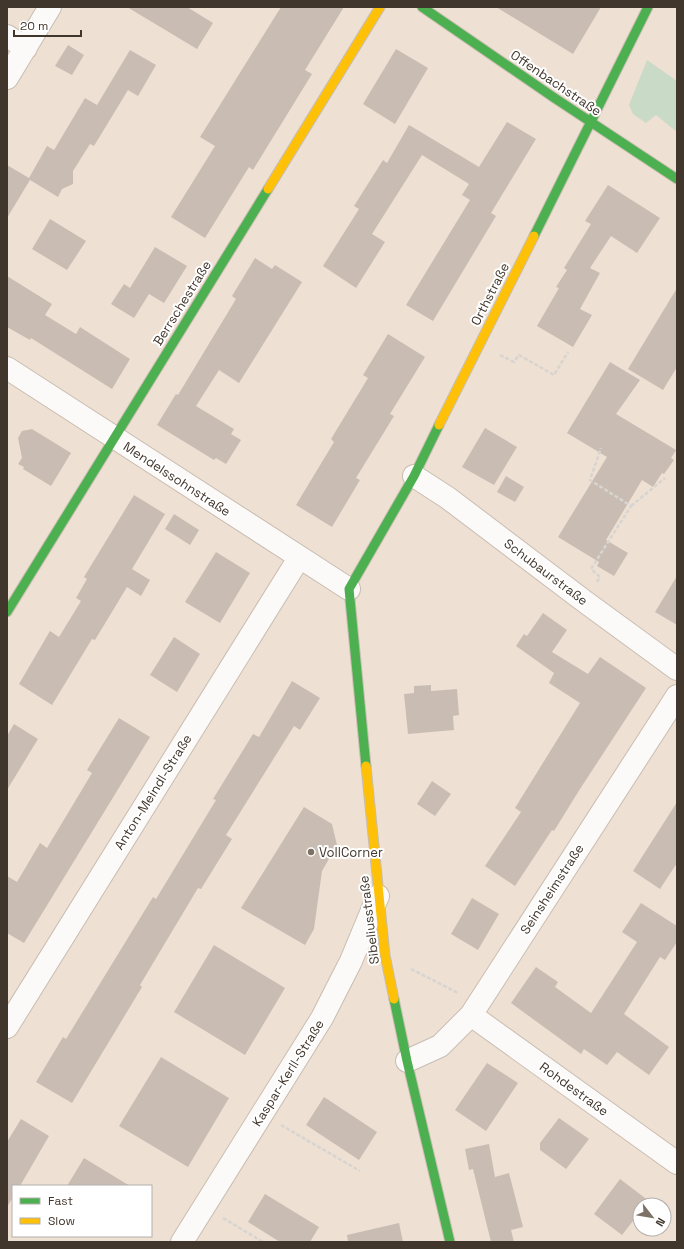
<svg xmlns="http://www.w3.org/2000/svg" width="684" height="1249" font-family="'Space Grotesk',sans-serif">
  <rect width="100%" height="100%" fill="#eee0d2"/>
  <path fill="#c9dac6" d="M647 60 677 81V132L656 115 646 123 633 114 629 105Z"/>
  <path fill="#c9bdb3" d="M127 7H187L213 23 197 49Z
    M281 7H344L305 70 312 74 253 170 249 167 205 238 171 217 215 146 200 137Z
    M496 7H601L573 54Z
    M68 45 84 55 72 75 55 66Z
    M396 49 428 68 395 124 363 104Z
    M130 50 156 65 138 96 128 90 94 146 90 144 73 171V184L62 189 58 197 30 180 7 218V165L29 178 47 146 54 150 85 98 97 105Z
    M507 122 536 139 491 213 496 216 433 321 406 305 470 200 462 195 469 184 422 155 372 234 385 242 356 288 323 266 359 209 354 206 383 160 387 163 409 125 479 167Z
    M608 185 660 218 637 253 611 236 590 268 600 273 580 309 592 315 573 347 537 326 559 288 556 287 567 270 564 268 591 224 585 221Z
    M50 219 86 241 67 270 32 249Z
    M155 247 187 266 164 303 149 294 134 318 111 304 124 284 130 288Z
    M255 258 272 269 275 265 302 282 239 383 219 370 196 406 234 429 231 434 241 440 226 464 216 458 214 460 157 425 176 394 178 395 236 299 232 296Z
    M7 276 52 304 45 315 76 334 80 327 130 359 112 389 31 338 30 340 7 327Z
    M677 288V367L663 390 628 369Z
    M388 334 425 357 390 414 394 416 356 478 360 480 332 527 296 505 334 442 331 439 368 378 363 375Z
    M610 362 640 380 616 414 676 450 671 458 674 460 664 474 662 473 653 487 642 480 606 540 628 553 614 576 597 566 599 562 558 537 607 457 567 433Z
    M485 428 517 447 494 485 462 467Z
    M32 429 71 453 51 486 23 469 24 467 18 464 22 458 18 438 22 431Z
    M506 476 524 487 515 502 497 492Z
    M134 495 165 514 132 569 150 580 141 596 127 587 95 640 92 639 52 705 19 684 50 631 59 637 81 601 76 598 87 579 84 577Z
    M174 514 199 530 190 545 165 529Z
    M216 552 250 573 220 623 185 602Z
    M677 576V625L655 612Z
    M543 613 567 630 552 652 588 674 600 657 646 688 580 789 554 831 552 830 515 886 485 866 521 812 515 808 580 703 549 683 554 673 516 646 524 634 527 636Z
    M174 637 200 654 177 692 150 675Z
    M292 681 320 698 300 730 294 726 226 835 232 839 201 889 198 888 140 985 142 987 72 1103 36 1082 63 1037 66 1039 153 897 156 899 216 800 213 799 253 734 259 737Z
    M431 685V691L457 689 459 715 453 716 454 730 408 734 404 694 414 693V686Z
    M119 718 150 737 24 943 7 933V876L17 882 40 843 47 848 92 773 87 770Z
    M14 724 38 739 7 790V736Z
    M432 781 451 794 435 816 417 804Z
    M677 802V863L660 889 633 871Z
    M304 807 332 824 337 845 322 871 314 929 305 945 241 908Z
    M472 898 499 914 478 950 451 934Z
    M641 903 677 926V942L665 960 660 957 624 1014 669 1047 649 1075 617 1052 607 1065 584 1049 581 1054 511 1003 536 967 558 982 555 987 591 1013 637 942 622 932Z
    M214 945 285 988 245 1055 174 1012Z
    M161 1057 229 1098 188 1167 119 1126Z
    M487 1063 518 1083 486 1131 455 1110Z
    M324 1097 377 1132 359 1160 306 1125Z
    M559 1118 589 1139 566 1169 540 1150V1143Z
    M21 1119 49 1136 20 1186H13V1197L7 1207V1142Z
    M489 1144 495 1177 509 1173 523 1227 511 1230 514 1242H491L473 1169 469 1170 465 1149Z
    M84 1158 130 1186H67Z
    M620 1179 649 1201 645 1205H640V1212L622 1235 594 1214Z
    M265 1194 319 1227 310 1242H280L248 1222Z
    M399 1223 403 1242H348L347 1235Z"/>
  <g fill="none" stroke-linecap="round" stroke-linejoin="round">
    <defs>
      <path id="street" d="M7 36 26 48
        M7 78 50 7
        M7 368 349 589
        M414 476 448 498 584 601 677 669
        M471 1015 677 1163
        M7 1027 299 558
        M407 1061 440 1046 471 1015 677 696
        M182 1242 322 1018 351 961 378 896"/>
      <path id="fast" d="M422 7 553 97 677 179
        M534 236 648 7
        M7 612 268 189
        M366 766 349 589 414 476 439 425
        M394 999 407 1061 450 1242"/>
      <path id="slow" d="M268 189 380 7
        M439 425 534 236
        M366 766 385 955 394 999"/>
    </defs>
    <use href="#street" stroke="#c8bdb2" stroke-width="24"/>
    <use href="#fast" stroke="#c8bdb2" stroke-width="11"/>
    <use href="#slow" stroke="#c8bdb2" stroke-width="11"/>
    <path stroke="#d8d4d0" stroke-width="2.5" stroke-dasharray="4 2" stroke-linecap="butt" d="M500 355 514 362 519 355 554 375 568 352
      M631 506 665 478
      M597 582 600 577 591 569 631 506 590 480 601 448
      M411 969 458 993
      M281 1125 360 1171
      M223 1218 263 1242"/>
    <use href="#street" stroke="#fcfaf8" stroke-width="22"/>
    <use href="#fast" stroke="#4caf50" stroke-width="9"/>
    <use href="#slow" stroke="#ffc107" stroke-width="9"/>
  </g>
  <circle fill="#7e7266" stroke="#fff" stroke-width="1.5" cx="311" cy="852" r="4"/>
  <g text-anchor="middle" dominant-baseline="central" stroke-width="4" stroke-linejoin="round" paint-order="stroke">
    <g font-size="13" fill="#41362c" stroke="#fff">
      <text transform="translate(556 83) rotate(34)">Offenbachstraße</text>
      <text transform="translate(490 294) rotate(-63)">Orthstraße</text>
      <text transform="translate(182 303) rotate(-58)">Berrschestraße</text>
      <text transform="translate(177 479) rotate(33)">Mendelssohnstraße</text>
      <text transform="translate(546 572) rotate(37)">Schubaurstraße</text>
      <text transform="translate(153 792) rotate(-58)">Anton-Meindl-Straße</text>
      <text transform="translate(552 889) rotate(-57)">Seinsheimstraße</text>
      <text transform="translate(369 920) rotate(-97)">Sibeliusstraße</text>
      <text transform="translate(288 1073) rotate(-58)">Kaspar-Kerll-Straße</text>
      <text transform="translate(574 1089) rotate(36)">Rohdestraße</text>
    </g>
    <g font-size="13" fill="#41362c" stroke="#fff" text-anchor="start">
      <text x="319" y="852">VollCorner</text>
    </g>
  </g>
  <rect width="684" height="1249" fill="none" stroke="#41362c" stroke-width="16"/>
  <rect x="12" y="1185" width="140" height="52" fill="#ffffff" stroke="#b3afab"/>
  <rect x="20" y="1198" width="20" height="6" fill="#4caf50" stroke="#b3afab"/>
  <text x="48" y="1205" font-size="12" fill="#41362c">Fast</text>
  <rect x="20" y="1218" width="20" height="6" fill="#ffc107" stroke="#b3afab"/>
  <text x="48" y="1225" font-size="12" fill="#41362c">Slow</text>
  <g transform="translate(652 1217) rotate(121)"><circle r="19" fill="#ffffff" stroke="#b3afab"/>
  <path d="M0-3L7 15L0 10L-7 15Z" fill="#7e7266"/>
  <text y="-6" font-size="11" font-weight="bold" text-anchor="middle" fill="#41362c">N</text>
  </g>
  <path d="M14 30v6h67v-6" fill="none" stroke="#41362c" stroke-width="2"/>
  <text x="20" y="30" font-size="12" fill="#41362c" stroke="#ffffff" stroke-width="3" paint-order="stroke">20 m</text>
</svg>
